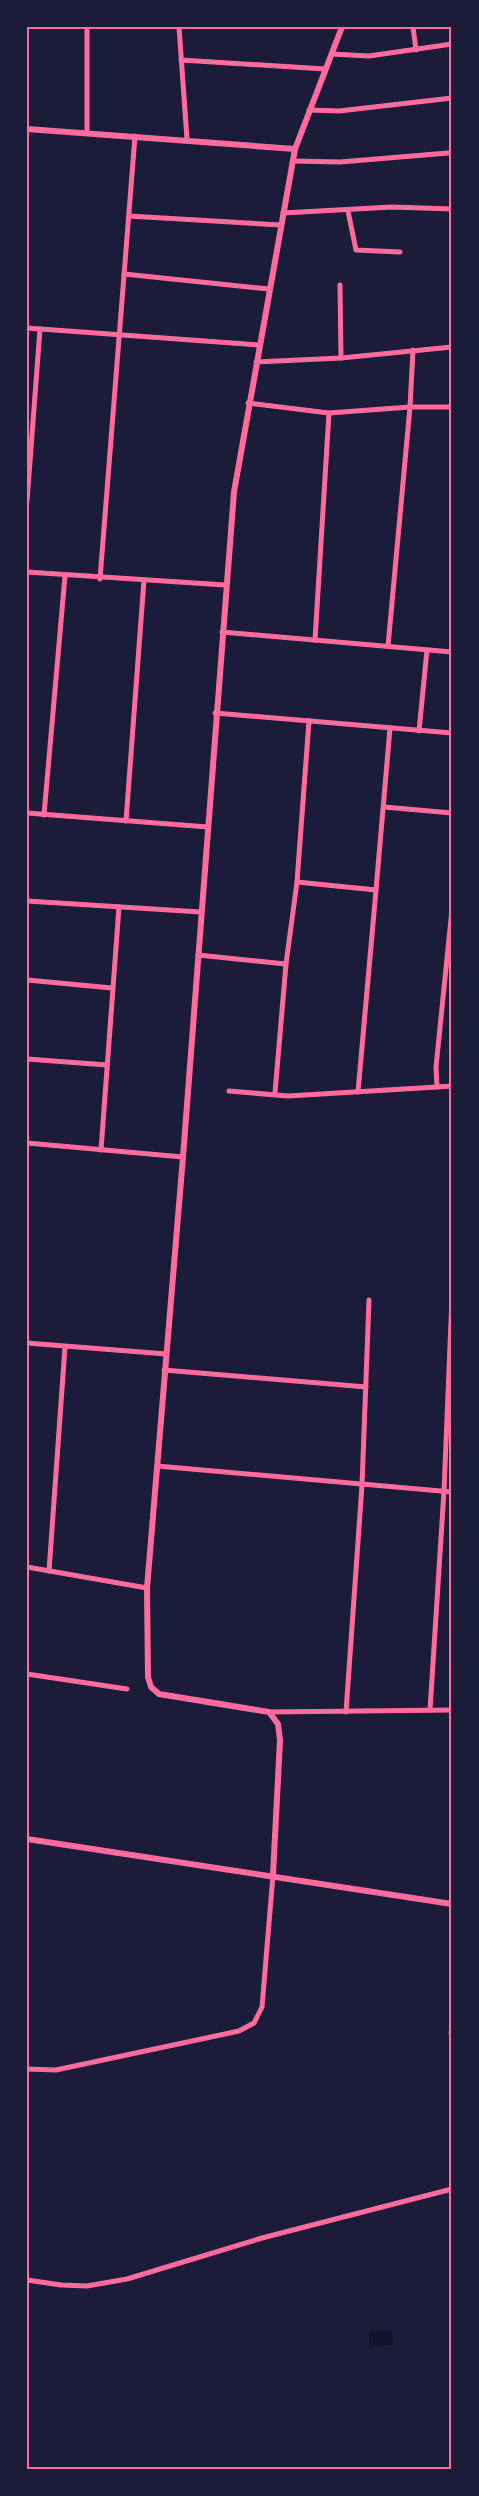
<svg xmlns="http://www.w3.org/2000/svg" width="479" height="2496" font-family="Figtree,sans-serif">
  <rect width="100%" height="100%" fill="#1b1b3a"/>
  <!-- water -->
  <path fill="#12122b" d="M392,2330l1,15 -23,1 -1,-14z"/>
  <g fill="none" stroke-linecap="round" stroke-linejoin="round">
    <!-- minor -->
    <g stroke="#ff6b9d" stroke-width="5">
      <path d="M179,27l8,112"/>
      <path d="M413,27l3,23"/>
      <path d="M332,54l37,2 83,-12"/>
      <path d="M181,60l144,9"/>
      <path d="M309,110l30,1 113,-13"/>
      <path d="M87,132v-105"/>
      <path d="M293,161l47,1 108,-9"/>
      <path d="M348,211l8,39 44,2"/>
      <path d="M283,213l109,-6 60,2"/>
      <path d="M129,216l152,9"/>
      <path d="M124,274l145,15"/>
      <path d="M340,285l1,73"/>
      <path d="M27,328l232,17"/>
      <path d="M256,362l85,-4 111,-11"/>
      <path d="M248,403l81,10 81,-6 3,-57"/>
      <path d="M27,501l13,-172"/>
      <path d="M27,572l198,13"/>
      <path d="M100,579l35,-443"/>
      <path d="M222,632l230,20"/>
      <path d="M315,640l14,-227"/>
      <path d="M388,646l22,-239h42"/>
      <path d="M215,713l237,20"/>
      <path d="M419,731l8,-81"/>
      <path d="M384,807l68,6"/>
      <path d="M27,813l181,14"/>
      <path d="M44,815l21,-239"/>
      <path d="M126,821l18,-241"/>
      <path d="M297,882l79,8 14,-162"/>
      <path d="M27,901l174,11"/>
      <path d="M452,909l-16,158 1,20 15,-1"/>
      <path d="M198,955l88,9 11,-82 12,-161"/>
      <path d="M27,980l85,8"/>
      <path d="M27,1059l80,6"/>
      <path d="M229,1091l59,5 149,-9"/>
      <path d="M358,1092l18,-202"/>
      <path d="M275,1093l11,-129"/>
      <path d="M27,1143l156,14"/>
      <path d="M101,1150l18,-243"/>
      <path d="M27,1343l139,11"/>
      <path d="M164,1370l202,17"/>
      <path d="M157,1466l295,26"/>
      <path d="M27,1567l120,21"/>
      <path d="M49,1571l16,-224"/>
      <path d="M27,1674l100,15"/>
      <path d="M430,1710l14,-219 8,-194"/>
      <path d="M269,1712l183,-2"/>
      <path d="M346,1712l16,-227 7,-185"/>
      <path d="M451,2033l1,-6"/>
      <path d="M27,2069l29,1 183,-39 15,-8 8,-16 11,-132"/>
      <path d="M27,2280l34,5 26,1 40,-7 135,-41 190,-49"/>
    </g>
    <!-- tertiary -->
    <g stroke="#ff6b9d" stroke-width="6">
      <path d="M27,129l268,20"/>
      <path d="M27,1839l425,65"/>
      <path d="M273,1875l7,-135 -2,-16 -9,-12 -110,-18 -8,-7 -3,-10 -1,-89 36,-431 51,-665 61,-343 47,-122"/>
    </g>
  </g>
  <!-- border -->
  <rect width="479" height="2496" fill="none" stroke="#1b1b3a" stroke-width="57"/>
  <rect x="28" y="28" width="422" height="2440" fill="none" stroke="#ff6b9d" stroke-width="2"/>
</svg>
